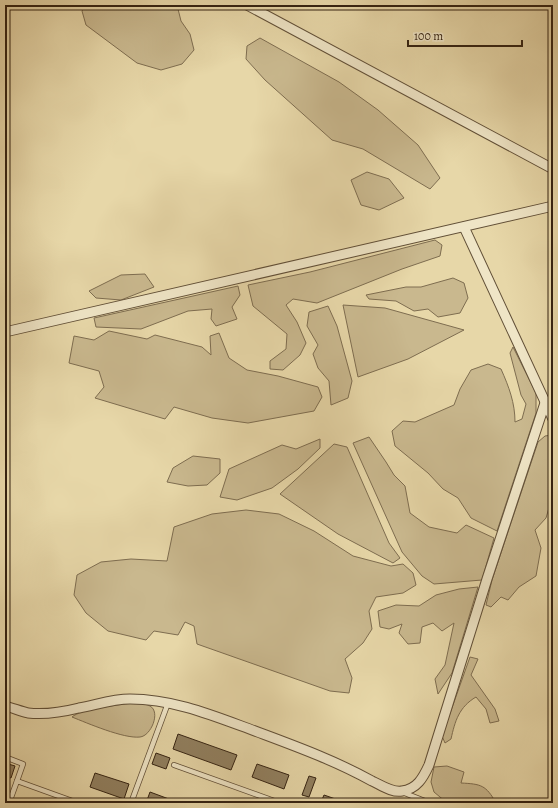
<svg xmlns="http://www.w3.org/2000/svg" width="558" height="808" font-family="Alegreya,serif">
  <rect width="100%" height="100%" fill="#e7d7a8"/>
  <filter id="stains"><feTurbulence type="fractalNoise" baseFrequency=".005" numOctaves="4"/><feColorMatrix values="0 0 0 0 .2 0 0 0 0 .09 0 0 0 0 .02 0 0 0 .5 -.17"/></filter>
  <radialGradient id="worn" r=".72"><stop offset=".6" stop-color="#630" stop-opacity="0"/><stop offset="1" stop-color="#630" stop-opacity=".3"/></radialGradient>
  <!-- green -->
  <g fill="#c9b88e" stroke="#7e6d50">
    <path d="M85,5h92l4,16 9,13 4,16 -12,14 -21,6 -24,-7 -51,-38 -4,-14z"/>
    <path d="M260,38l79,44 39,28 40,35 22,33 -10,11 -67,-40 -31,-9 -67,-60 -19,-21 1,-13z"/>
    <path d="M367,172l22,7 15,19 -25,12 -18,-5 -10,-25z"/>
    <path d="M435,240l7,5 -2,11 -38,13 -85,34 -24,-4 -7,6 11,17 9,21 -6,12 -17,15 -13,-1v-8l16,-12 1,-15 -34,-28 -5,-21 62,-13z"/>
    <path d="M145,274l9,13 -33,13 -25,-2 -7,-7 32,-16z"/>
    <path d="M453,278l11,5 4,15 -8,15 -22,4 -10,-8 -14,2 -18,-10 -27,-2 -3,-4 40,-8h15z"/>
    <path d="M238,286l2,9 -8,12 5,12 -21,7 -5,-7 1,-10 -24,2 -47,18 -45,-2 -2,-9z"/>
    <path d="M343,305l42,3 79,22 -56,29 -50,18z"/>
    <path d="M328,306l9,20 15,55 -4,17 -17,7 -2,-24 -11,-13 -5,-14 5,-9 -11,-19 2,-14z"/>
    <path d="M109,331l38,8 8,-4 47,12 9,8 -1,-19 9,-3 10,25 18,12 31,6 40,11 4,10 -8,14 -66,12 -36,-5 -38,-11 -9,12 -70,-21 9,-11 -5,-16 -30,-8 5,-27 20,4z"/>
    <path d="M513,347l23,46v20l-39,118 -26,-13 -13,-20 -15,-9 -15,-16 -33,-27 -3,-15 11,-10 12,1 39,-17 6,-16 11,-19 17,-6 13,5c8,18 14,34 14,53l7,-3 4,-15 -5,-9 -11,-42z"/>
    <path d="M552,435l1,59 -7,24 -11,12 6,18 -5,28 -17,11 -11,13 -7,-3 -10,10 -5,-2 6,-25 46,-138 7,-6z"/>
    <path d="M369,437l17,25 8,13 11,11 5,27 19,14 28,6 9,-8 28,13 -12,42 -48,4 -12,-8 -20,-24 -49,-109z"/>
    <path d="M320,439v9l-22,21 -26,19 -35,12 -17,-3 9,-28 53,-24 14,4z"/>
    <path d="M334,444l13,3 42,96 11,15 -7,5 -55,-29 -58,-40z"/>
    <path d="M193,456l27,3v14l-13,12 -19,1 -21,-4 6,-14z"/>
    <path d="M246,510l33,4 35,17 39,25 38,10 12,-2 10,9 3,12 -13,8 -27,4 -7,14 3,18 -9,14 -18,16 7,19 -3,15 -19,-2 -133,-47 -3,-18 -9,-4 -7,13 -24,-4 -8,9 -38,-9 -22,-18 -12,-18 3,-20 24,-13 30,-3 36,2 7,-34 38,-13z"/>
    <path d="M478,587l-26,86 -14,21 -3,-15 10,-14 9,-42 -12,8 -9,-8 -11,4 -2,16 -12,1 -9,-11 3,-9 -13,5 -9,-2 -2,-16 18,-6 23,1 17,-11 23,-6z"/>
    <path d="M470,657l8,2 -7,16 24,34 4,12 -9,2 -4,-14 -10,-12c-17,10 -21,24 -25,42l-6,4 -3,-7z"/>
    <path d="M132,703c6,0 12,0 18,3 11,6 1,30 -10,31 -16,2 -53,-14 -68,-20 9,-8 46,-12 60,-14z"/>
    <path d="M447,766l17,6 -3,11c20,1 25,2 35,20l-50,-1 -12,-10 -3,-10 3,-15z"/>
  </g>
  <!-- building -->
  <g fill="#918060" stroke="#342211">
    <path d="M178,734l59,21 -6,15 -58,-21z"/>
    <path d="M156,753l14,5 -4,11 -14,-5z"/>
    <path d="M5,763l10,3 -4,12 -6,-2z"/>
    <path d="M257,764l32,11 -5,14 -32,-12z"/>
    <path d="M95,773l34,11 -5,15 -34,-12z"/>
    <path d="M309,776l7,2 -7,19 -7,-2z"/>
    <path d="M150,792l27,10v1h-31z"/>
    <path d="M324,795l20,7v1h-19l-4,-1z"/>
  </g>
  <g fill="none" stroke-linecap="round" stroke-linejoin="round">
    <!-- service casing -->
    <g stroke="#614f37" stroke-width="6">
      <g id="service">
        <path d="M5,757l18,7 -6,17"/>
        <path d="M174,765l106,38"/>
        <path d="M402,792l28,11"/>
        <path d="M9,803l8,-22 61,22"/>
        <path d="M131,803l37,-100"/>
      </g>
    </g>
    <!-- minor casing -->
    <g stroke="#614f37" stroke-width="11">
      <g id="minor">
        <path d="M247,5l306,164"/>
        <path d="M464,227l89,192"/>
        <path d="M5,332l548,-126"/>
        <path d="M5,706c8,2 15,5 23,7 17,2 35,-1 51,-5 17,-3 33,-9 51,-9 44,0 84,17 125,32 40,15 79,29 117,50 9,4 20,12 30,10 15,-2 21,-13 27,-26l58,-186 58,-176"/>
      </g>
    </g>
    <!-- service -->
    <use href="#service" stroke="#efe5c6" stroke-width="4.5"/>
    <!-- minor -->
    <use href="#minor" stroke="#efe5c6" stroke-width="9"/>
  </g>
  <!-- margin -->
  <rect width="558" height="808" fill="none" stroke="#e7d7a8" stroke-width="20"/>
  <rect x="6" y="6" width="546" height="796" fill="none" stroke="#342211" stroke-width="2"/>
  <rect x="10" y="10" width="538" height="788" fill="none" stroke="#342211"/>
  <!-- scale -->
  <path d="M408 40v6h114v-6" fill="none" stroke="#342211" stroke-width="2"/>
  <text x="414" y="40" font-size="12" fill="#342211" stroke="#efe5c6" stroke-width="3" paint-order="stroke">100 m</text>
  <rect width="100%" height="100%" filter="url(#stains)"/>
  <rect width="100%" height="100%" fill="url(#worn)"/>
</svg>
